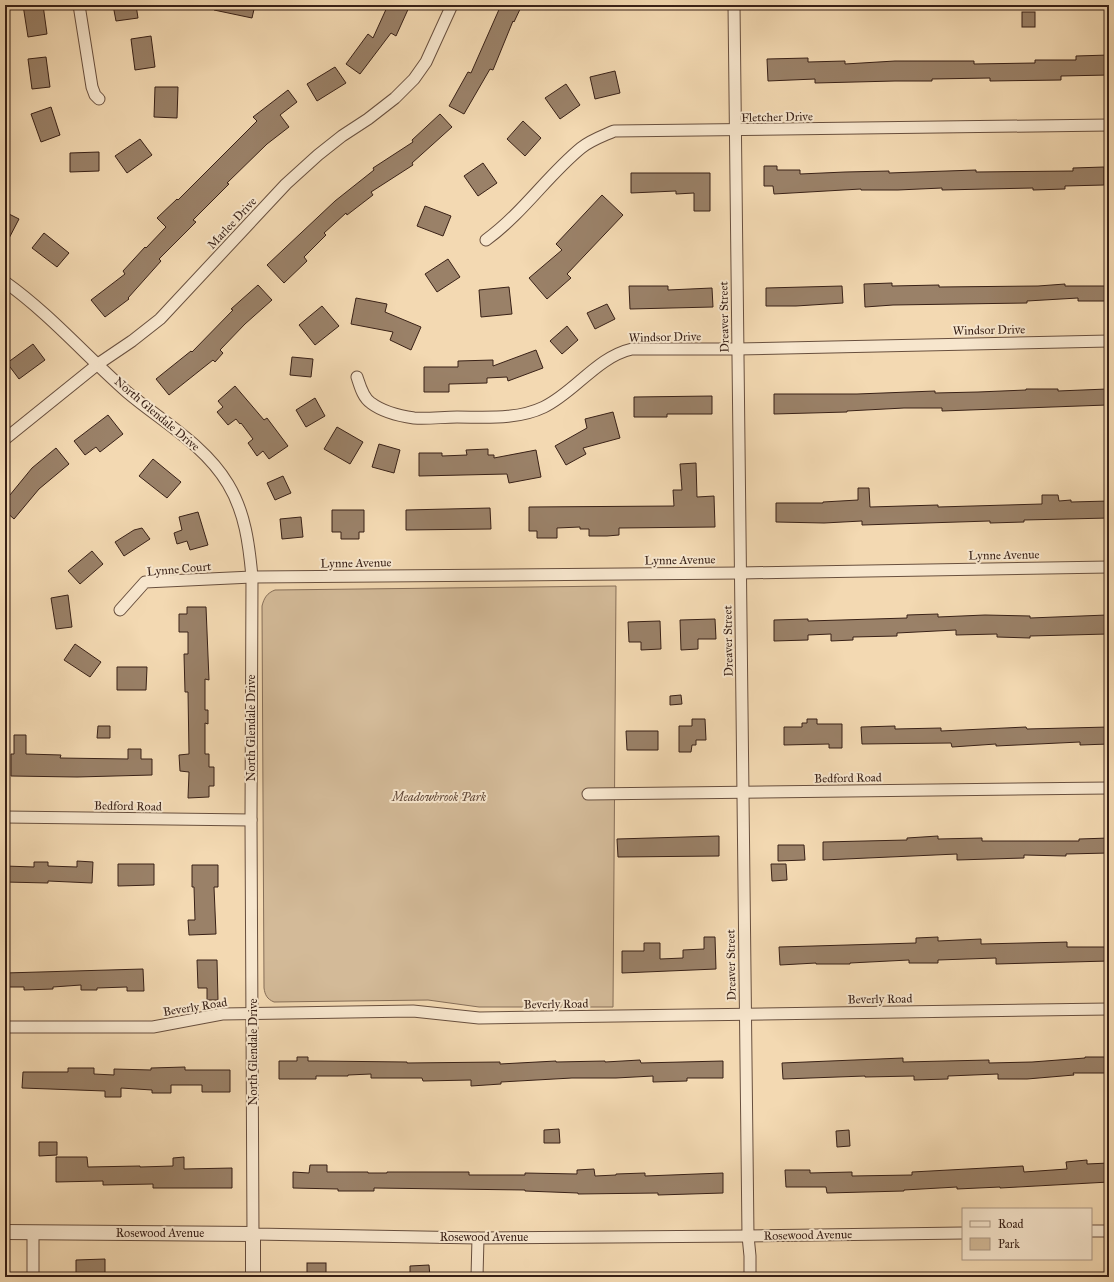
<svg xmlns="http://www.w3.org/2000/svg" width="1114" height="1282" font-family="'IM FELL Great Primer',serif">
  <rect width="100%" height="100%" fill="#f3d9b2"/>
  <filter id="stains"><feTurbulence type="fractalNoise" baseFrequency=".005" numOctaves="4"/><feColorMatrix values="0 0 0 0 .2 0 0 0 0 .09 0 0 0 0 .02 0 0 0 .5 -.17"/></filter>
  <radialGradient id="worn" r=".72"><stop offset=".6" stop-color="#630" stop-opacity="0"/><stop offset="1" stop-color="#630" stop-opacity=".3"/></radialGradient>
  <!-- green -->
  <path fill="#d3ba98" stroke="#866e58" d="M616,586l-3,421h-134l-51,-7 -154,2c-7,-3 -9,-7 -10,-14l-2,-382c2,-8 5,-13 13,-16z"/>
  <!-- building -->
  <g fill="#9a8168" stroke="#392117">
    <path d="M23,5h20l4,29 -19,3z"/>
    <path d="M113,5h23l2,13 -22,3z"/>
    <path d="M214,5h41l-3,13 -38,-8z"/>
    <path d="M388,5h22l-14,31 -5,-3 -31,41 -14,-10 22,-30 5,4z"/>
    <path d="M501,5h21l-8,17 -1,-1 -20,49 -3,-1 -26,45 -15,-8 19,-34 3,1z"/>
    <rect x="1022" y="12" width="13" height="15"/>
    <path d="M151,36l4,31 -20,3 -4,-31z"/>
    <path d="M1109,55v20l-48,1v4l-71,1v-3l-58,1v2h-37l-80,2v-4l-47,2 -1,-22 41,-1v4l37,-1v3l50,-3h79v3l61,-1v-3h41v-4z"/>
    <path d="M46,57l4,30 -18,2 -4,-30z"/>
    <path d="M335,67l11,16 -29,18 -10,-17z"/>
    <path d="M615,71l5,22 -25,6 -5,-22z"/>
    <path d="M566,84l14,21 -20,14 -15,-21z"/>
    <path d="M155,87h23l-1,31 -23,-1z"/>
    <path d="M288,90l9,12 -17,13 9,12 -22,17 -40,39 2,1 -36,36 3,2 -37,37 2,2 -33,37 1,1 -24,18 -14,-17 34,-26 -2,-3 22,-24 1,1 20,-21 -9,-9 20,-19 1,1 79,-79 -4,-4z"/>
    <path d="M51,107l9,28 -19,7 -10,-28z"/>
    <path d="M440,114l12,13 -40,36 1,2 -42,27 2,3 -26,20 -1,-2 -22,20 2,2 -22,22 3,4 -23,22 -17,-18 68,-64 39,-31 -1,-2 40,-26 -1,-2z"/>
    <path d="M523,121l18,17 -16,18 -18,-17z"/>
    <path d="M140,139l12,16 -25,18 -12,-17z"/>
    <path d="M99,152v19l-29,1v-19z"/>
    <path d="M483,163l14,20 -19,13 -14,-20z"/>
    <path d="M764,166h13v4h23v4l45,-2 44,-1v2l87,-3v2l97,-1v-3l31,-1v18l-39,1v3l-32,1v-2l-91,2v-2l-44,2h-37v-1l-87,5 -1,-8h-9z"/>
    <path d="M631,173h79v38h-16v-18l-18,1v-3l-45,2z"/>
    <path d="M602,195l21,20 -56,59 4,4 -24,21 -18,-21 33,-28 -6,-6z"/>
    <path d="M425,206l26,10 -8,20 -26,-10z"/>
    <path d="M5,212l14,7 -14,27z"/>
    <path d="M44,233l25,20 -12,14 -25,-19z"/>
    <path d="M448,259l12,18 -23,15 -12,-18z"/>
    <path d="M892,283v3l47,-1v2l99,-1 27,-2v2h44v15h-31v-3l-51,3v2l-134,2 -28,2 -1,-23z"/>
    <path d="M258,285l14,15 -27,24 -25,26 3,3 -8,9 -2,-2 -44,35 -13,-16 35,-28 1,1 41,-42 -2,-1z"/>
    <path d="M629,286h39v4l44,-2 1,19 -83,2z"/>
    <path d="M842,286l1,17 -47,3h-30v-18z"/>
    <path d="M509,287l3,27 -31,3 -2,-27z"/>
    <path d="M356,298l31,6 -2,8 36,15 -10,23 -21,-10 3,-8 -42,-8z"/>
    <path d="M607,304l8,15 -20,10 -8,-16z"/>
    <path d="M322,306l17,20 -24,19 -16,-20z"/>
    <path d="M567,326l11,14 -16,14 -12,-13z"/>
    <path d="M33,344l12,16 -26,19 -12,-16z"/>
    <path d="M536,350l7,18 -35,13 -1,-4 -20,1v5l-38,1v8h-25v-25h34v-6l35,-1v6z"/>
    <path d="M292,357l21,2 -2,18 -21,-2z"/>
    <path d="M235,386l29,34 3,-2 21,28 -19,13 -6,-8 -6,5 -9,-13 5,-4 -12,-16 -1,1 -4,-5 -8,6 -11,-13 6,-5 -5,-6z"/>
    <path d="M1026,389h32v2l49,-2v16l-165,6v-3h-38l-57,3v1l-73,2v-20h83l78,-3v2l43,-1 48,-2z"/>
    <path d="M712,396v18h-45v3h-33v-20z"/>
    <path d="M315,398l10,18 -19,11 -10,-17z"/>
    <path d="M613,412l7,26 -37,10 3,6 -20,11 -11,-19 32,-18 -2,-9z"/>
    <path d="M108,415l15,19 -23,18 -4,-5 -11,8 -11,-14z"/>
    <path d="M337,427l26,15 -13,22 -26,-15z"/>
    <path d="M379,444l21,6 -6,23 -22,-6z"/>
    <path d="M56,448l13,16 -30,25 -25,30 -9,-8v-10l27,-33z"/>
    <path d="M488,449v6h6v3l42,-8 5,27 -32,6 -2,-9 -88,2v-23h23v3l25,-1 -1,-5z"/>
    <path d="M153,459l28,23 -14,16 -28,-22z"/>
    <path d="M696,463l1,34 17,-1 1,31 -96,1v7l-12,1h-18v-7h-9v-2l-23,1v10h-20v-7h-8v-24l145,-1 -1,-16h9l-2,-26z"/>
    <path d="M283,476l8,17 -16,7 -8,-17z"/>
    <path d="M858,488h11l1,19 68,-2v2l104,-3v-9h16l1,6 12,-1v2l38,-1v17l-85,2v2l-34,1v-2l-128,4v-4l-38,2 -48,-1v-19h47v-1l35,-2z"/>
    <path d="M490,508l1,21 -85,1v-20z"/>
    <path d="M332,510h32v22h-5v7h-18v-7h-9z"/>
    <path d="M198,512l10,33 -18,5 -3,-9 -10,3 -3,-11 8,-3 -3,-13z"/>
    <path d="M301,517l2,20 -21,2 -2,-20z"/>
    <path d="M142,528l8,11 -26,17 -9,-14 19,-12z"/>
    <path d="M92,551l11,13 -23,20 -12,-13z"/>
    <path d="M68,595l4,32 -16,2 -5,-31z"/>
    <path d="M187,607h19l3,73 -4,-1v31h3v14l-3,-1v31h4v13h5v19h-5v11l-21,1 1,-26 -9,-1 -1,-16 10,-1 -1,-62h-3l-1,-38h4v-22h-9v-18h8z"/>
    <path d="M938,614v3l47,-2 45,1v2l77,-3 1,19 -78,2v2l-33,-1v-3l-41,1v-5l-59,3v3l-44,1v3l-22,1v-7l-23,1v5l-34,1v-21l34,-1v2l99,-3v-3z"/>
    <path d="M715,619l1,20h-18v10l-17,1 -1,-30z"/>
    <path d="M660,621l1,28 -20,1v-8h-12l-1,-20z"/>
    <path d="M75,644l26,18 -11,15 -26,-17z"/>
    <path d="M117,667h30l-1,23h-29z"/>
    <path d="M681,695l1,9 -12,1v-9z"/>
    <path d="M692,719h13l1,21h-10v5h-4l-1,7h-12v-26h13z"/>
    <path d="M807,719h10v5h25v24h-13v-4l-45,1v-18h18v-4h5z"/>
    <path d="M98,726h12v12h-13z"/>
    <path d="M895,726v3l46,-1v3l85,-4 1,2 82,-2v17l-29,1v-3l-84,4v-2l-44,3 -1,-4 -89,1 -1,-17z"/>
    <path d="M626,731h32v19h-31z"/>
    <path d="M14,735h12v19l35,1 -1,3 68,1v-10h13v10h11v16l-75,2 -66,-1v-22h3z"/>
    <path d="M719,836v20l-101,1 -1,-18z"/>
    <path d="M938,836v3l44,-1v3h97v-2l30,-1v15l-43,1v2l-42,-1v3l-67,2v-6l-134,6v-18l84,-2v-2z"/>
    <path d="M778,845h26l1,15 -27,1z"/>
    <path d="M77,861l16,1 -1,21 -44,-2v2l-43,-1v-16l29,1v-5h14v4l29,1z"/>
    <path d="M118,864h36v21l-36,1z"/>
    <path d="M771,864h15l1,16 -15,1z"/>
    <path d="M192,865h26v22h-4l2,47 -27,1 -1,-15h7l-1,-33h-2z"/>
    <path d="M704,937h11l1,32 -94,4v-22h22v-8h16v16l23,-1v-8l21,-1z"/>
    <path d="M938,937v4l43,-2v5l86,-2v5h42v14l-113,3v-6l-58,2v3h-29v-3l-59,3v1h-34v-1l-36,2 -1,-18 137,-4v-5z"/>
    <path d="M197,960h20l1,40h-11v-12h-9z"/>
    <path d="M143,969l1,22h-17v-4l-30,1v2h-16v-5l-28,2v2l-29,1v-3h-19v-14z"/>
    <path d="M297,1057h11v4h8l91,1v1l93,-1v2l56,-3v1l49,-1v1l35,-2 1,3 82,-2v17h-36v3l-34,1v-6l-37,2h-44l-71,4v2l-30,2v-6l-48,1 -1,-3h-51v-4l-23,1v1h-32v3h-37v-18h18z"/>
    <path d="M1085,1057h24v16h-36l1,2 -47,4h-29v-5l-50,2v3l-34,1v-4l-49,1v-1l-82,3 -1,-16 121,-5v4l86,-2v3l43,-1 53,-4z"/>
    <path d="M185,1067v3h45v22h-28v-7h-31v8h-19v-3l-31,-2v9h-16v-6l-83,-3 1,-16h45v-4h26v6l20,1v-6l37,1v-2z"/>
    <path d="M559,1129l1,14h-16v-13z"/>
    <path d="M849,1130l1,16 -13,1 -1,-16z"/>
    <path d="M39,1142h18v13l-18,1z"/>
    <path d="M56,1157h31l1,10 52,-1v1l33,-1v-8l11,-1v12l48,-1v20h-79v-4l-50,1v-4l-47,1z"/>
    <path d="M1087,1160v4l22,-1v19l-109,6v-1l-43,2v-2l-53,3v1l-77,2 -1,-6h-40l-1,-17h25v3l42,-1v4l60,-1v-3l111,-6 1,6 43,-3 -1,-7z"/>
    <path d="M310,1165h17v7h41v1h19v-1h82v3h56v-2l52,1v-4l17,-1 1,7 21,-1v-1l29,-1v3l78,-3v20l-65,2v-2l-80,1v-1l-53,-2v-1l-151,-2v3h-36v-2l-45,-1v-16l16,1z"/>
    <path d="M105,1259v18h-29v-17z"/>
    <rect x="307" y="1263" width="19" height="14"/>
    <path d="M429,1265l1,12h-20v-11z"/>
  </g>
  <g fill="none" stroke-linecap="round" stroke-linejoin="round">
    <!-- minor casing -->
    <g stroke="#684f3e" stroke-width="13">
      <g id="minor">
        <path d="M79,5l13,82 3,8 4,4"/>
        <path d="M734,5l14,1231 2,20v21"/>
        <path d="M486,240c37,-27 61,-64 95,-92 10,-8 22,-12 33,-17l495,-6"/>
        <path d="M5,282c45,32 81,74 122,110 34,29 77,52 101,92 17,28 21,60 24,93l-1,243 2,414 225,4 270,-2 215,-3"/>
        <path d="M357,377c3,9 6,21 14,26 12,9 29,13 43,15 14,1 29,-1 43,-1 29,0 60,3 87,-10 31,-15 53,-50 88,-58h105l372,-8"/>
        <path d="M5,439l93,-75 34,-23 28,-22 126,-135 32,-29 24,-19 26,-17 27,-21 19,-19 12,-17 26,-57"/>
        <path d="M120,610l25,-28 107,-5 488,-4 369,-6"/>
        <path d="M588,794l521,-6"/>
        <path d="M5,817l246,3"/>
        <path d="M5,1027h148l69,-13 191,-3 66,7 630,-9"/>
        <path d="M1091,1231h18"/>
        <path d="M33,1232v45"/>
        <path d="M477,1277l1,-39"/>
      </g>
    </g>
    <!-- tertiary casing -->
    <g stroke="#684f3e" stroke-width="16">
      <path id="tertiary" d="M5,1232l248,2v43"/>
    </g>
    <!-- minor -->
    <use href="#minor" stroke="#f7e6cd" stroke-width="11"/>
    <!-- tertiary -->
    <use href="#tertiary" stroke="#f7e6cd" stroke-width="14"/>
  </g>
  <g text-anchor="middle" stroke-width="4" stroke-linejoin="round" paint-order="stroke">
    <!-- street labels -->
    <g font-size="12" fill="#392117" stroke="#f7e6cd">
      <text transform="translate(777 117) rotate(-1)" y="4">Fletcher Drive</text>
      <text transform="translate(232 223) rotate(-47)" y="4">Marlee Drive</text>
      <text transform="translate(724 317) rotate(-91)" y="4">Dreaver Street</text>
      <text transform="translate(989 330) rotate(-1)" y="4">Windsor Drive</text>
      <text transform="translate(665 337) rotate(-1)" y="4">Windsor Drive</text>
      <text transform="translate(157 414) rotate(40)" y="4">North Glendale Drive</text>
      <text transform="translate(1004 555) rotate(-1)" y="4">Lynne Avenue</text>
      <text transform="translate(680 560) rotate(-1)" y="4">Lynne Avenue</text>
      <text transform="translate(356 563) rotate(-1)" y="4">Lynne Avenue</text>
      <text transform="translate(179 569) rotate(-5)" y="4">Lynne Court</text>
      <text transform="translate(728 641) rotate(-91)" y="4">Dreaver Street</text>
      <text transform="translate(251 728) rotate(-90)" y="4">North Glendale Drive</text>
      <text transform="translate(848 778) rotate(-1)" y="4">Bedford Road</text>
      <text transform="translate(128 806) rotate(1)" y="4">Bedford Road</text>
      <text transform="translate(731 965) rotate(-91)" y="4">Dreaver Street</text>
      <text transform="translate(880 999) rotate(-1)" y="4">Beverly Road</text>
      <text transform="translate(556 1004) rotate(-1)" y="4">Beverly Road</text>
      <text transform="translate(195 1007) rotate(-9)" y="4">Beverly Road</text>
      <text transform="translate(253 1052) rotate(-90)" y="4">North Glendale Drive</text>
      <text x="160" y="1237">Rosewood Avenue</text>
      <text transform="translate(808 1235) rotate(-1)" y="4">Rosewood Avenue</text>
      <text x="484" y="1241">Rosewood Avenue</text>
    </g>
    <!-- park labels -->
    <g font-size="12" font-style="italic" fill="#604737" stroke="#f7e6cd">
      <text x="439" y="801">Meadowbrook Park</text>
    </g>
  </g>
  <!-- margin -->
  <rect width="1114" height="1282" fill="none" stroke="#f3d9b2" stroke-width="20"/>
  <rect x="6" y="6" width="1102" height="1270" fill="none" stroke="#392117" stroke-width="2"/>
  <rect x="10" y="10" width="1094" height="1262" fill="none" stroke="#392117"/>
  <!-- legend -->
  <rect x="962" y="1208" width="130" height="52" fill="#f7e6cd" stroke="#ab9784"/>
  <rect x="970" y="1221" width="20" height="6" fill="#f7e6cd" stroke="#ab9784"/>
  <text x="998" y="1228" font-size="12" fill="#392117">Road</text>
  <rect x="970" y="1238" width="20" height="12" fill="#d3ba98" stroke="#ab9784"/>
  <text x="998" y="1248" font-size="12" fill="#392117">Park</text>
  <rect width="100%" height="100%" filter="url(#stains)"/>
  <rect width="100%" height="100%" fill="url(#worn)"/>
</svg>
